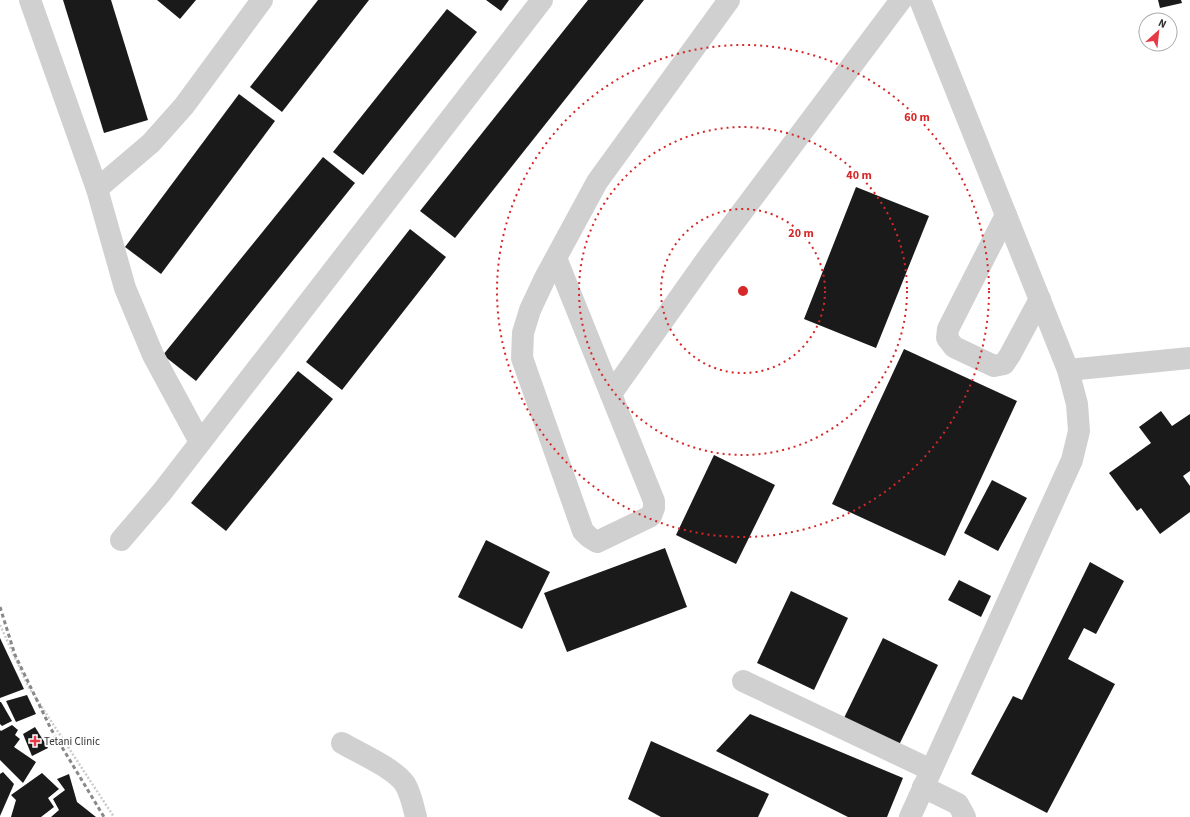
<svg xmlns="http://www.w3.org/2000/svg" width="1190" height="817" font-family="'Source Sans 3',sans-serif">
  <rect width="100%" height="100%" fill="#fff"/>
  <!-- building -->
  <g fill="#1a1a1a">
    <path d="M63,0h48l37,120 -44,13z"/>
    <path d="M157,0h39l-16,19z"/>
    <path d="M318,0h51l-87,112 -32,-25z"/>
    <path d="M486,0h23l-8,11z"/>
    <path d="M588,0h56l-189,238 -35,-27z"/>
    <path d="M1158,0h23l1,3 -22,5z"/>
    <path d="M447,9l30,23 -114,143 -30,-23z"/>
    <path d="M239,94l36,27 -114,153 -36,-27z"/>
    <path d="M323,157l32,26 -159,198 -33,-26z"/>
    <path d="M856,187l73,29 -53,132 -72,-29z"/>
    <path d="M410,229l36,28 -104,133 -36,-28z"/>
    <path d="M904,349l113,52 -72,155 -113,-52z"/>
    <path d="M298,371l35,28 -107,132 -35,-28z"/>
    <path d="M1161,411l11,15 18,-12v57l-7,5 7,10v26l-30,22 -19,-26 -4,3 -28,-38 42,-30 -12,-16z"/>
    <path d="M714,455l61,30 -39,79 -60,-29z"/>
    <path d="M992,480l35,18 -29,53 -34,-18z"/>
    <path d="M486,540l64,32 -28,57 -64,-32z"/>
    <path d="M665,548l22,59 -120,45 -23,-59z"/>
    <path d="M1090,562l34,19 -28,53 -12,-6 -16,31 47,25 -68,129 -76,-39 42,-78 9,4z"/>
    <path d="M959,580l32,16 -10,21 -33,-17z"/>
    <path d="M791,591l57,27 -34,72 -57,-27z"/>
    <path d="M0,638l24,51 -24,9z"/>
    <path d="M883,638l55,27 -39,80 -55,-27z"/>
    <path d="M27,695l9,19 -20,8 -10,-21z"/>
    <path d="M0,702h1l11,19 -10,5 -2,-2z"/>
    <path d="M750,714l153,64 -16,39h-39l-132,-66z"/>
    <path d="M12,725l6,5 -3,5 5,4 -6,8 22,15 -13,21 -23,-23v-30l1,1z"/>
    <path d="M35,727l13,21 -16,8 -9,-22z"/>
    <path d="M651,741l118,53 -11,23h-97l-33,-18z"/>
    <path d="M3,772l11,12 -14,32v-42z"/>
    <path d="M42,773l17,16 -11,9 6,9 -13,10h-30l5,-17 -5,-5z"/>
    <path d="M69,774l8,28 19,15h-45l8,-7 -6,-11 12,-9 -8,-11z"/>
  </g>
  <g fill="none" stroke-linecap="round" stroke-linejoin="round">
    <!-- path -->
    <path stroke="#cdcdcd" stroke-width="2.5" stroke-dasharray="2 2" stroke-linecap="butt" d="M0,625l28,61 86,131"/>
    <!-- minor -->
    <g stroke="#d0d0d0" stroke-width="22">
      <path d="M30,0l67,189 28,99 28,67 47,87"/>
      <path d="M97,189l54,-46 33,-37 78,-106"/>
      <path d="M1006,215l-58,114 -1,9 7,9 40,19 10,-2 6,-9 30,-56"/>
      <path d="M556,258l98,243v7l-3,8 -54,26 -8,-5 -6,-6 -61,-173 1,-25 7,-23 15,-32 52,-96 132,-182"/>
      <path d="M1068,370l122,-12"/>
      <path d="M611,394l98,-138 192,-256"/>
      <path d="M121,540l41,-48 380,-492"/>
      <path d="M743,681l188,89"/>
      <path d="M342,743c17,10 52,25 63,41 6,10 8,22 11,33"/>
      <path d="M923,787l35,17 7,13"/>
      <path d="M910,817l162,-357 7,-29 -2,-27 -9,-34 -148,-370"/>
    </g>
    <!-- rail -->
    <path stroke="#888" stroke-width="3" stroke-dasharray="4 3" stroke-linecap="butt" d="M0,607l15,48 36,74 53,88"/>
  </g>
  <!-- distance rings -->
  <g fill="none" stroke="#d62828" stroke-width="2" stroke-dasharray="2 4">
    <circle cx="743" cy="291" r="82"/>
    <circle cx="743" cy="291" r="164"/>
    <circle cx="743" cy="291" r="246"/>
  </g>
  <!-- markers -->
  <path fill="#e63946" stroke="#fff" stroke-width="1.5" d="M33 735h4v4h4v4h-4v4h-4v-4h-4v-4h4z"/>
  <g text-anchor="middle" stroke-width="4" stroke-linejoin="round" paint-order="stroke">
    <!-- poi labels -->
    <g font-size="11" fill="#333" stroke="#fff" text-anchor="start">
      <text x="44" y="745">Tetani Clinic</text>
    </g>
  </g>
  <circle cx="743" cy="291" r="6" fill="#d62828" stroke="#fff" stroke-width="2"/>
  <g font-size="12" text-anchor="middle" font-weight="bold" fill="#d62828" stroke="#fff" stroke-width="4" stroke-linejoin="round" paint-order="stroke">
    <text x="917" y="121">60 m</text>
    <text x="859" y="179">40 m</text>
    <text x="801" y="237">20 m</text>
  </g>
  <!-- north arrow -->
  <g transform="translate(1158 32) rotate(27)"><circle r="19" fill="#ffffff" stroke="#adadad"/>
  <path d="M0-3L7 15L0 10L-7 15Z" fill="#e63946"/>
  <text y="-6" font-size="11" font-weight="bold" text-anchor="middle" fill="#333333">N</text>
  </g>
</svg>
